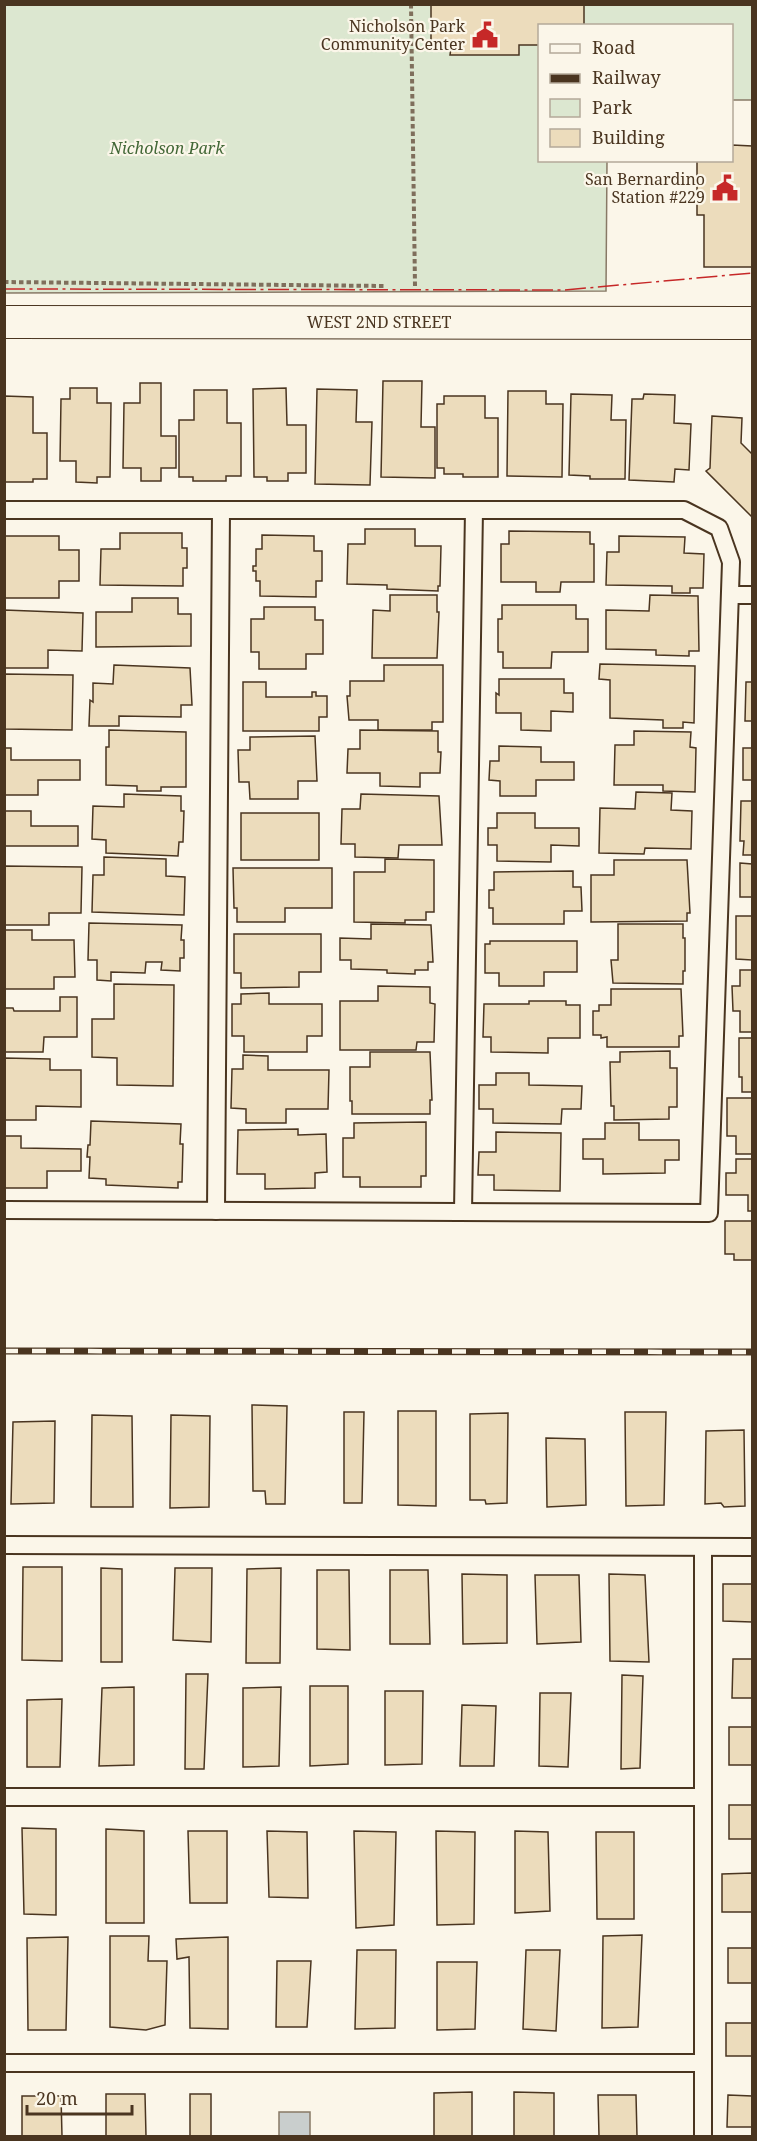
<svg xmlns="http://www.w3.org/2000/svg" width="757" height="2141" font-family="'Noto Serif',serif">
  <rect width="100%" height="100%" fill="#fbf6e9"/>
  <!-- green -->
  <path fill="#dce7d0" stroke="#887966" stroke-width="1.5" d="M4,5h748v95h-20v-74h-192v134l67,1 -1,130 -601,2z"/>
  <!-- water -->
  <rect fill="#c9cecd" stroke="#887966" stroke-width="1.5" x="279" y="2112" width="31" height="24"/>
  <!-- building -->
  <g fill="#ecdcbc" stroke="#4a3520" stroke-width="1.5">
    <path d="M431,4h153v22h-44v19h-21v10h-69l1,-7h-20z"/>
    <path d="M732,145l20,1v121h-48v-52h-7v-55h35z"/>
    <path d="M383,381h39l-1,46h14v51l-54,-1z"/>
    <path d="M140,383h21v53h15v32h-15v13h-20v-13h-18l1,-65h16z"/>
    <path d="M70,388h27v15h14l-1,74h-13v6l-21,-1v-21h-16l1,-62h9z"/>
    <path d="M286,388l1,37h19v48h-18v8h-21v-4h-13l-1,-88z"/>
    <path d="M317,389l40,1 -1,32h16l-2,63 -55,-1z"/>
    <path d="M194,390h33v33h14v53h-15v5h-33v-4h-14v-57h15z"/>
    <path d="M508,391h38v13h17l-1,73 -55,-1z"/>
    <path d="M571,394l41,1 -1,25h15l-1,59h-35v-3l-21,-1z"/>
    <path d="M644,394l31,1 -1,28 17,1 -2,46 -14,-1 -1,13 -45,-2 3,-81h11z"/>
    <path d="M4,396l29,1v36h14v46h-14v3h-29z"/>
    <path d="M444,396h41v22h13v59h-35v-3h-19v-6h-7v-64h7z"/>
    <path d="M712,416l30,2 -1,25 11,11v63l-46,-46 4,-3z"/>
    <path d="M365,529h50v17h26l-1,40h-2v5l-51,-2v-4l-40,-1 1,-40h17z"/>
    <path d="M509,531l81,1v12h4v38h-33l-1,10h-24v-10h-35v-38h8z"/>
    <path d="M120,533h62v15h5v20h-4v18l-83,-1 1,-36h19z"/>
    <path d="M262,535l52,1v15h8v30h-6v16l-56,-1v-15h-4v-10h-3v-5h3v-17h6z"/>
    <path d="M4,536h55v14h20v31h-20v17h-55z"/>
    <path d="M619,536l66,1 -1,16 20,1 -1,34h-13v5h-18v-7l-66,-1 1,-33h12z"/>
    <path d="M390,595h47v17h2l-2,46h-65l1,-48 17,1z"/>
    <path d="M650,595l48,1 1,55h-10v5l-33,-1v-5l-50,-1v-39l43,1z"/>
    <path d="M132,598h46v16h13v32l-95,1v-35h36z"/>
    <path d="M502,605h74v14h12v33h-36l-1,16h-48v-16h-5v-33h4z"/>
    <path d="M264,607h51v13h8v34h-17v15h-47v-17h-8v-33h13z"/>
    <path d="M4,610l79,3 -1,38 -34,-1v18h-44z"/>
    <path d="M600,664l95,2 -1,57 -11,-1v6h-20v-8l-53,-2v-38l-11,-1z"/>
    <path d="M114,665l76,3 2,37h-11v12l-62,-1v10h-30l1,-26 3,2v-19l20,1z"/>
    <path d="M384,665h59v57h-11v8h-54v-10h-29l-2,-24h3v-15h34z"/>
    <path d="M4,674l69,1 -1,55 -68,-1z"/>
    <path d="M499,679h65v14h9v19l-22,-1v20l-30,-1v-17h-25v-20l3,2z"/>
    <path d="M243,682h23v15h46v-5h4v4h11v21h-8v14h-76z"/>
    <path d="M746,682h6v39h-7z"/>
    <path d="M109,730l77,2v55h-25v4h-24v-5l-31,-1v-38h3z"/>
    <path d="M360,730l78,1v21h3l-1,21h-20v14l-40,-1v-13h-33l1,-24h12z"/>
    <path d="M634,731l57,1 -1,15 6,1 -1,44 -32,-1v-6h-49l1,-40h19z"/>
    <path d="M315,736l2,45h-19v18h-48l-1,-17h-10l-1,-32h12v-13z"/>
    <path d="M499,746l42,1v15h33v18h-38v16h-36v-15l-11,-1 1,-19h9z"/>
    <path d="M4,748h7v12h69v20h-42v15h-34z"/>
    <rect x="743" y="748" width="9" height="32"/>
    <path d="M636,792l36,1 -1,17 21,1 -1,38 -46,-1 -1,6 -45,-1 1,-45 35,1z"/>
    <path d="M124,794l57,2v15h3l-1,31h-4l-1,14 -72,-3v-13l-14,-1 1,-33 31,1z"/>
    <path d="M361,794l78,2 3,49h-43l-1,13 -43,-1v-13h-14l1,-35h18z"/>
    <path d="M741,801h11v54h-9l1,-14h-4z"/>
    <path d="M4,811h27v15h47v20h-74z"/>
    <rect x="241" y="813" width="78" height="47"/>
    <path d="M497,813h38v15h44v18l-28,-1v17l-54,-1v-16h-9v-17h9z"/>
    <path d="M104,857l62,2v17l19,1 -1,38 -92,-3 1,-37h11z"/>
    <path d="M385,859l49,1v52h-8v8h-21v3l-51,-1v-50h31z"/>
    <path d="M614,860h73l3,53h-3v8l-96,1v-47h23z"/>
    <path d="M740,863l12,1v33h-12z"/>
    <path d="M4,866l78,1 -1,46h-32v12h-45z"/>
    <path d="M233,868h99v40h-47v14h-48v-14h-3z"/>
    <path d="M573,871v16h8l1,24h-18v13h-71v-16h-4v-18h5v-18z"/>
    <path d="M736,916h16v44l-16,-1z"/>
    <path d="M89,923l93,2 -1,15h3v18h-4v13l-19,-1 1,-8h-16l-1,11 -34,-1v9l-14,-1v-20h-9z"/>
    <path d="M371,924l60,1 2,37h-5v8h-13v4l-28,-1v-3l-36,-1v-9h-11v-22l31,1z"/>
    <path d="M618,924h65v14h2v33h-2v13l-70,-1 -2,-23h7z"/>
    <path d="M4,930h28v10h42l1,37h-21v12h-50z"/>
    <path d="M234,934h87v38h-22v15l-58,1v-15h-7z"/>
    <path d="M490,941h87v31h-33v14h-45v-13h-14v-29h5z"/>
    <path d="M740,970h12v62h-12v-21h-7l-1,-25h8z"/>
    <path d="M114,984l60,1 -1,101 -56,-1v-27l-25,-1v-38h22z"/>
    <path d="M378,986l52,1v16l5,1 -1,38h-17l-1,8h-76v-49h38z"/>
    <path d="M611,989h70l2,47h-4v11h-72v-10l-6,1v-3h-8v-24h6v-6h12z"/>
    <path d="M269,993v11h53v32h-15v16h-63v-16h-12v-32h9v-10z"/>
    <path d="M60,997h17v40h-33l-1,15h-39v-44h9l1,3h46z"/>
    <path d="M529,1001h37v4h14v33h-32v15l-57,-1v-15h-8l1,-33h45z"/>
    <path d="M739,1038h13v54h-10v-15h-3z"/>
    <path d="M670,1051v17h7v39h-8v12l-55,1v-14h-3l-1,-44h10v-10z"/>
    <path d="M370,1052h60l2,48h-2v14h-78v-13h-2v-34h20z"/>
    <path d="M243,1055l25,1v14h61l-1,39h-42v14h-40v-14l-15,-1 1,-39h11z"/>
    <path d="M4,1058l46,1v11h31v37l-45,-1v14h-32z"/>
    <path d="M496,1073h33v12l53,1 -1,23h-19l-1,15 -68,-1v-14h-14v-24h17z"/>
    <path d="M727,1098h25v56h-16v-18h-9z"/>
    <path d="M91,1121l90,3 -1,20h3l-1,38h-4v6l-72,-3v-6l-17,-1 1,-21h-3l1,-12h2z"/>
    <path d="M426,1122v54h-5v11h-61v-10h-17v-39h11v-15z"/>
    <path d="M605,1123h34v17h40v20h-14v13l-62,1v-15h-20v-20h22z"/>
    <path d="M298,1129v6l28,-1 1,38 -12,1v15l-50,1v-15h-28l1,-44z"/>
    <path d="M496,1132l65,1 -1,58 -66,-1v-15h-16l1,-23h17z"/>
    <path d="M4,1136h17v12l60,1v22h-34v17h-43z"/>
    <path d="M736,1159h16v52h-4v-16h-22v-22h10z"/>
    <path d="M725,1221h27v39h-18v-6h-9z"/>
    <path d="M252,1405l35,1 -2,98h-19l-1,-13h-12z"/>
    <path d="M398,1411h38v95l-38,-1z"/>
    <path d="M344,1412h20l-2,91h-18z"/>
    <path d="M625,1412h41l-2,93 -38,1z"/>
    <path d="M508,1413l-1,90 -21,1 -1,-4h-15v-86z"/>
    <path d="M92,1415l40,1 1,91h-42z"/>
    <path d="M171,1415l39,1 -1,91 -39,1z"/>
    <path d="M55,1421l-1,82 -43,1 2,-82z"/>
    <path d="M744,1430l1,76 -21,1 -3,-4 -16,1 1,-73z"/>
    <path d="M546,1438l39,1 1,66 -39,2z"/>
    <path d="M23,1567h39v94l-40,-1z"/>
    <path d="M101,1568l21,1v93h-21z"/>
    <path d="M175,1568h37l-1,74 -38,-2z"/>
    <path d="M281,1568l-1,95h-34l1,-94z"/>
    <path d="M317,1570h32l1,80 -33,-1z"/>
    <path d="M390,1570h38l2,74h-40z"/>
    <path d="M462,1574l45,1v68l-44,1z"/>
    <path d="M609,1574l36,1 4,87 -39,-1z"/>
    <path d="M535,1575h44l2,67 -44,2z"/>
    <path d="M723,1584h29v38l-29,-1z"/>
    <path d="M733,1659h19v39h-20z"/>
    <path d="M186,1674h22l-4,95h-19z"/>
    <path d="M622,1675l21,1 -3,92 -19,1z"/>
    <path d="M310,1686h38v78l-38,2z"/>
    <path d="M134,1687v78l-35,1 3,-78z"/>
    <path d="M281,1687l-2,79 -36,1v-79z"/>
    <path d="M385,1691h38l-1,73 -37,1z"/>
    <path d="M540,1693h31l-3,74 -29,-1z"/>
    <path d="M62,1699l-2,68h-33v-67z"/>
    <path d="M462,1705l34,1 -2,60h-34z"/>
    <rect x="729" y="1727" width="23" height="38"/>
    <rect x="729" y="1805" width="23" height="34"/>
    <path d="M22,1828l34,1v86l-32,-1z"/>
    <path d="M106,1829l38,2v92h-38z"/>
    <path d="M188,1831h39v72h-37z"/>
    <path d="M267,1831l40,1 1,66 -39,-1z"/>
    <path d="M354,1831l42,1 -2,93 -38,3z"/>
    <path d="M436,1831l39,1 -1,92 -37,1z"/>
    <path d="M515,1831l33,1 2,79 -35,2z"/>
    <path d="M596,1832h38v87h-37z"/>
    <path d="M752,1873v39h-30v-38z"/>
    <path d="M642,1935l-4,92 -36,1 1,-92z"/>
    <path d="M110,1936h39l-1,25h19l-2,64 -19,5 -36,-3z"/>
    <path d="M68,1937l-2,93h-38l-1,-92z"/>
    <path d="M228,1937v92l-38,-1 -1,-71 -12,2 -1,-20z"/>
    <rect x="728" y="1948" width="24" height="35"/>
    <path d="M357,1950h39l-1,78 -40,1z"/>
    <path d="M526,1950h34l-4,81 -33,-2z"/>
    <path d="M277,1961h34l-4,66h-31z"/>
    <path d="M437,1962h40l-2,67 -38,1z"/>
    <rect x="726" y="2023" width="26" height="33"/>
    <path d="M472,2092v44h-38v-43z"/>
    <path d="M514,2092l40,1v43h-40z"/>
    <path d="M106,2094h39l1,42h-40z"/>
    <rect x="190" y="2094" width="21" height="42"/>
    <path d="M598,2095h38l1,41h-38z"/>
    <path d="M728,2095l24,1v31h-25z"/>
    <path d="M22,2096h39l1,40h-40z"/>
  </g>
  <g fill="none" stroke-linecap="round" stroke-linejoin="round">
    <!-- lane casing -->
    <g stroke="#4a3520" stroke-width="20">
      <g id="lane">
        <path d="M4,510h680l35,18 12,34 -22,651 -705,-3"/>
        <path d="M731,595h21"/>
        <path d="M216,1211l5,-701"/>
        <path d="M463,1212l11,-702"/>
        <path d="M4,1545l748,2"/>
        <path d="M4,1797h699"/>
        <path d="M4,2063h699"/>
        <path d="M703,2136v-588"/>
      </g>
    </g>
    <!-- street casing -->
    <g stroke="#4a3520" stroke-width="34">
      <path id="street" d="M4,322l748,1"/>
    </g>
    <!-- path -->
    <g stroke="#7f6f5c" stroke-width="4" stroke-dasharray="4.5 3" stroke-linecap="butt">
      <path d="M411,4l4,282h-3"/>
      <path d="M4,282l380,4"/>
    </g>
    <!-- lane -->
    <use href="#lane" stroke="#fbf6e9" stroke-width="16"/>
    <!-- street -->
    <use href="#street" stroke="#fbf6e9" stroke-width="32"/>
    <!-- rail casing -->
    <g stroke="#4a3520" stroke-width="7">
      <path id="rail" d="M4,1351l748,1"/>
    </g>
    <!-- rail -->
    <use href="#rail" stroke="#fbf6e9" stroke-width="4.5" stroke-dasharray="14" stroke-linecap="butt"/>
    <!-- power -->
    <path stroke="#c62828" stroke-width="1.5" stroke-dasharray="21 4.5 3 4.5" stroke-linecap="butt" d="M4,289l561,1 187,-17"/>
  </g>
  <!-- icons -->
  <defs>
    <g id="civic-bare" transform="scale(2.07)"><path d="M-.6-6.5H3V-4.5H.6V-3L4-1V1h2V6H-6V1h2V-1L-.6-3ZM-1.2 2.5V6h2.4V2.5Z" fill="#c62828" stroke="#fbf6e9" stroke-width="2.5" paint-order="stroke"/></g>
  </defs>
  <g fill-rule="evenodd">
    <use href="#civic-bare" x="485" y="35"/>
    <use href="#civic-bare" x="725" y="188"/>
  </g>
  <g text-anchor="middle" stroke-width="4.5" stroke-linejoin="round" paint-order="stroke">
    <!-- poi labels -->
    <g font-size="16" fill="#4a3520" stroke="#fbf6e9" text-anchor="end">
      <text x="465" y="32">Nicholson Park<tspan x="465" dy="18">Community Center</tspan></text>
      <text x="705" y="185">San Bernardino<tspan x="705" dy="18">Station #229</tspan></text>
    </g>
    <!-- park labels -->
    <g font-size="16" font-style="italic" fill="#436837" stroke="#fbf6e9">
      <text x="167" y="154">Nicholson Park</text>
    </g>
    <!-- street labels -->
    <g font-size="16" fill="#4a3520" stroke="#fbf6e9">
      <text x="379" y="328">WEST 2ND STREET</text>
    </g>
  </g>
  <!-- border -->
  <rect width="757" height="2141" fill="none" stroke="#4a3520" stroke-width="12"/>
  <!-- legend -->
  <rect x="538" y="24" width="195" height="138" fill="#fbf6e9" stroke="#b4a999" stroke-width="1.5"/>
  <rect x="550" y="44" width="30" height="9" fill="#fbf6e9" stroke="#b4a999" stroke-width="1.5"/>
  <text x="592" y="54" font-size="18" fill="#4a3520">Road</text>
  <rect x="550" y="74" width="30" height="9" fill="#4a3520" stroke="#b4a999" stroke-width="1.5"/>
  <text x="592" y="84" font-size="18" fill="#4a3520">Railway</text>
  <rect x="550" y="99" width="30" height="18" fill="#dce7d0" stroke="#b4a999" stroke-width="1.5"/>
  <text x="592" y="114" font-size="18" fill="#4a3520">Park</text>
  <rect x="550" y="129" width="30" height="18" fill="#ecdcbc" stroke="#b4a999" stroke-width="1.5"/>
  <text x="592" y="144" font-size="18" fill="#4a3520">Building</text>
  <!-- scale -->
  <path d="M27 2105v9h105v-9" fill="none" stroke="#4a3520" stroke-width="3"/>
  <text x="36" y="2105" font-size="18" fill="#4a3520" stroke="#fbf6e9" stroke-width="4.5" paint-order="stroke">20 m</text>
</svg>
